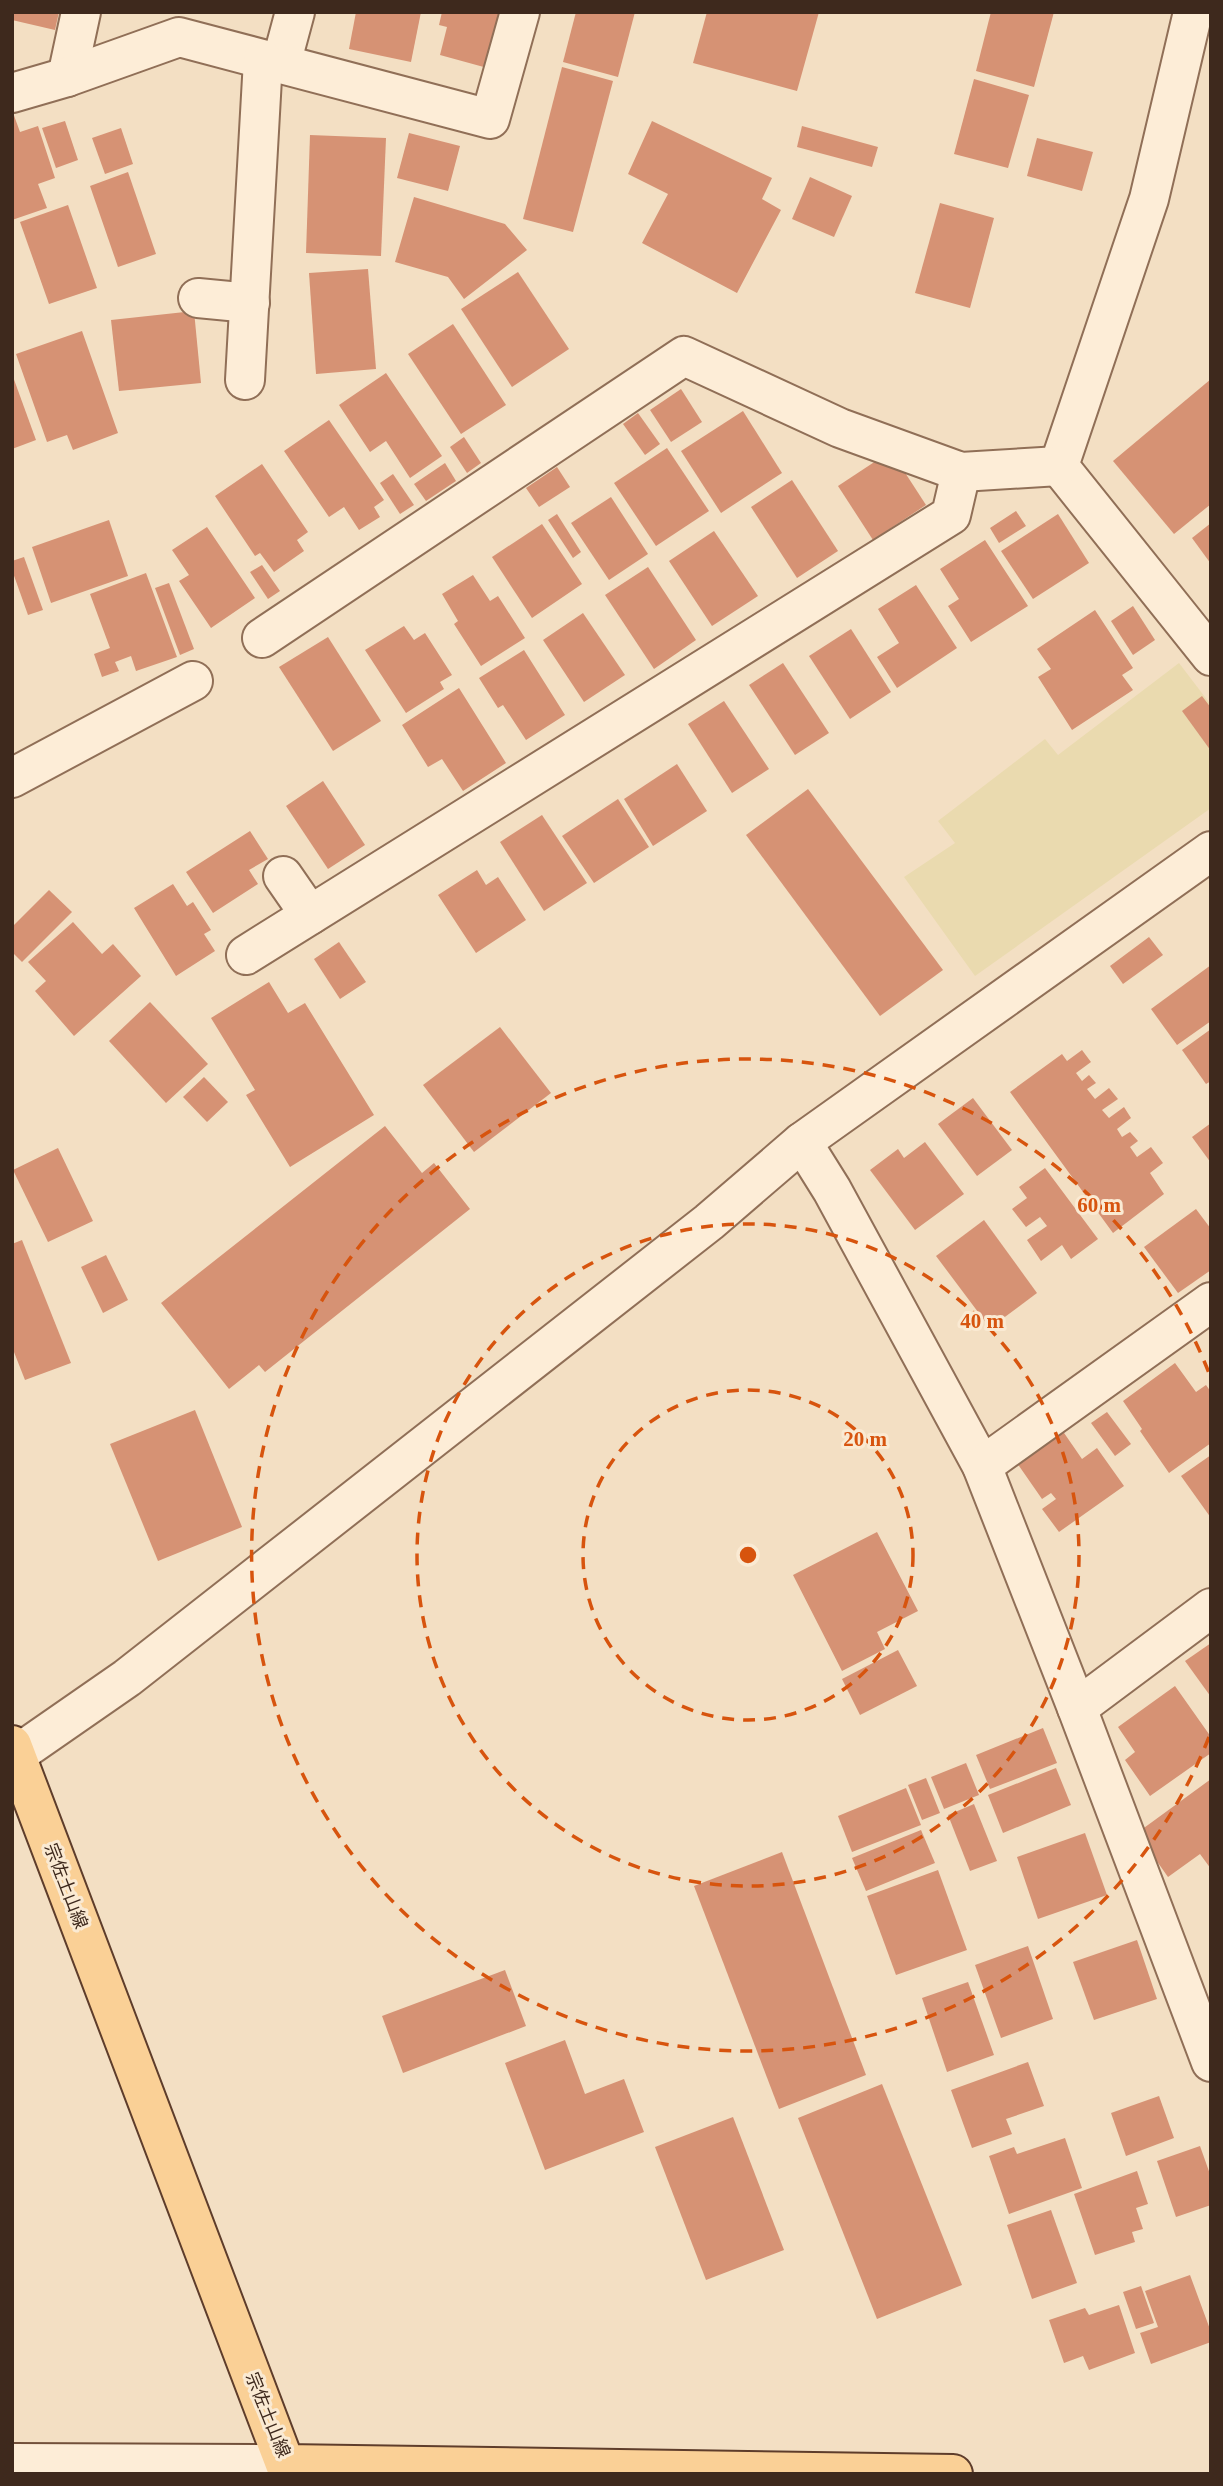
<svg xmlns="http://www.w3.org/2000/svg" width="1223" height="2486" font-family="'Times New Roman','Noto Sans JP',serif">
  <rect width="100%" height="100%" fill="#f3dfc3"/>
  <!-- farmland -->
  <path fill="#eadaaf" d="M1179,663l32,42v103l-236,168 -71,-99 51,-34 -17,-22 107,-82 13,16z"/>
  <!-- building -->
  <g fill="#d69274">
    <path d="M12,12h47l-4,18 -43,-10z"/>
    <path d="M356,12h65l-10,50 -62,-13z"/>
    <path d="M442,12h63l-14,57 -51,-14 7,-28 -8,-2z"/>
    <path d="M576,12h59l-17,65 -55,-15z"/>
    <path d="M707,12h112l-22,79 -104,-28z"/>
    <path d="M991,12h63l-20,75 -58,-16z"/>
    <path d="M562,67l51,14 -40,151 -50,-13z"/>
    <path d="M974,79l55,16 -21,73 -54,-14z"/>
    <path d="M12,110l8,22 18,-6 17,52 -17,6 9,24 -35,12z"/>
    <path d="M65,121l13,39 -22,8 -14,-40z"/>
    <path d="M652,121l120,57 -10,21 19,11 -44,83 -95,-50 26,-49 -40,-20z"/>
    <path d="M802,126l76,21 -6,20 -75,-20z"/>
    <path d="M121,128l12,36 -28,10 -13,-36z"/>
    <path d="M409,133l51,13 -12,45 -51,-13z"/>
    <path d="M310,135l76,3 -5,118 -75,-3z"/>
    <path d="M1037,138l56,14 -11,39 -55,-15z"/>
    <path d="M128,172l28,82 -38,13 -28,-81z"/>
    <path d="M810,177l42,19 -18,41 -42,-18z"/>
    <path d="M414,197l91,27 22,26 -63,49 -16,-22 -53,-15z"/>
    <path d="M940,203l54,15 -24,90 -55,-15z"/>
    <path d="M68,205l29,83 -48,16 -29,-82z"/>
    <path d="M368,269l8,100 -60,5 -7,-101z"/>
    <path d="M518,272l51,77 -57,38 -51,-78z"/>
    <path d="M194,311l7,72 -82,8 -8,-71z"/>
    <path d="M453,324l53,81 -45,29 -53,-80z"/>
    <path d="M82,331l36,102 -45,17 -6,-15 -20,7 -31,-88z"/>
    <path d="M386,373l56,83 -32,22 -24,-37 -16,11 -31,-47z"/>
    <path d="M12,374l24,66 -24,9z"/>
    <path d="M1211,379v125l-37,30 -61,-73z"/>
    <path d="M681,389l21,33 -31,20 -21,-32z"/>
    <path d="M743,411l39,62 -61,40 -40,-62z"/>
    <path d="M638,413l22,31 -15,11 -22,-31z"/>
    <path d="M329,420l55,80 -10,7 6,10 -21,13 -15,-23 -15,10 -45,-66z"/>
    <path d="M464,437l17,26 -14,10 -17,-26z"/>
    <path d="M667,448l42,63 -53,35 -42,-63z"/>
    <path d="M891,451l35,54 -53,35 -35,-54z"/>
    <path d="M445,463l11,18 -30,20 -12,-17z"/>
    <path d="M262,464l46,68 -11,8 7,11 -30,21 -14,-19 -5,3 -40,-60z"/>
    <path d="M557,467l13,20 -31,20 -13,-19z"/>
    <path d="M393,474l21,31 -14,9 -20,-31z"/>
    <path d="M792,480l46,71 -41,27 -46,-71z"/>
    <path d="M611,497l37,57 -39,26 -38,-57z"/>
    <path d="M1016,511l10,15 -27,17 -9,-15z"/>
    <path d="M557,514l24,38 -8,6 -25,-38z"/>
    <path d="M1058,514l31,49 -56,36 -32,-48z"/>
    <path d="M109,520l19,56 -77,27 -19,-56z"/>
    <path d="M1211,523v41l-19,-26z"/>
    <path d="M542,524l40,60 -50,34 -40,-61z"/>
    <path d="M207,527l48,71 -44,30 -32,-47 10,-6 -17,-25z"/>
    <path d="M714,531l44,65 -46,30 -43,-65z"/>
    <path d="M985,540l43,66 -57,36 -23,-36 11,-7 -19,-30z"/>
    <path d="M24,557l19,53 -15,5 -16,-45v-9z"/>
    <path d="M262,565l18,26 -12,8 -18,-27z"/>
    <path d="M648,567l48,73 -42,29 -49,-74z"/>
    <path d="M146,573l31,84 -41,14 -5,-15 -16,6 4,9 -17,6 -8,-23 16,-6 -20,-54z"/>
    <path d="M473,575l17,26 8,-5 27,42 -44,28 -27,-42 4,-3 -16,-27z"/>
    <path d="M169,583l25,66 -14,6 -25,-67z"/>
    <path d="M916,585l41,63 -60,40 -20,-31 22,-14 -21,-34z"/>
    <path d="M1133,606l22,34 -22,15 -22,-34z"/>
    <path d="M1095,610l38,58 -11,7 11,15 -61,40 -34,-53 13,-8 -14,-20z"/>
    <path d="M583,613l42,62 -41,27 -41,-62z"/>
    <path d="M404,626l10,14 11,-7 27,42 -12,7 4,7 -38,24 -41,-63z"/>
    <path d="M851,629l40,63 -41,27 -41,-63z"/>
    <path d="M328,637l53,84 -48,30 -54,-84z"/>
    <path d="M524,650l41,65 -39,25 -23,-35 -5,3 -19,-30z"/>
    <path d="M783,663l46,70 -34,22 -46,-70z"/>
    <path d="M459,688l47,75 -43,28 -21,-32 -14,8 -26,-42z"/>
    <path d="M1202,696l9,12v43l-29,-40z"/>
    <path d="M724,701l45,68 -37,24 -44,-69z"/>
    <path d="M677,764l30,47 -54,35 -29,-47z"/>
    <path d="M323,781l42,64 -37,24 -42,-63z"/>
    <path d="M808,789l135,181 -63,46 -134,-181z"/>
    <path d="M618,799l31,48 -55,36 -32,-47z"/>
    <path d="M542,815l45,68 -43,28 -44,-69z"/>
    <path d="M250,831l18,28 -19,11 9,14 -45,29 -27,-41z"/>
    <path d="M477,870l9,15 12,-8 28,43 -50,33 -38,-58z"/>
    <path d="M173,884l14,22 6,-4 18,28 -7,4 11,17 -39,25 -42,-68z"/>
    <path d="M49,890l23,22 -50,50 -10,-10v-25z"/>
    <path d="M73,922l29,32 11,-10 28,32 -67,60 -39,-45 11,-10 -18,-19z"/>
    <path d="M1149,937l14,18 -40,29 -13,-18z"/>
    <path d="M339,942l27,40 -26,17 -26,-40z"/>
    <path d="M1211,965v56l-34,24 -26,-36z"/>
    <path d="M269,982l19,31 17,-10 69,112 -84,52 -44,-72 9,-5 -44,-72z"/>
    <path d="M150,1002l58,62 -42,39 -57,-62z"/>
    <path d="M500,1027l51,66 -77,59 -51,-67z"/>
    <path d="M1211,1029v52l-5,3 -24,-34z"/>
    <path d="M1082,1050l9,12 -15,11 6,8 7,-6 7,8 -9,6 8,10 14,-11 9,11 -16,11 7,8 15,-11 7,11 -14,11 5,8 8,-5 8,9 -8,6 7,10 14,-10 12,16 -13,10 14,21 -51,39 -103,-141 52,-38 5,7z"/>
    <path d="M204,1077l24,25 -21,20 -24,-25z"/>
    <path d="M973,1098l39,52 -35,26 -39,-52z"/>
    <path d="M1211,1123v40l-19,-26z"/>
    <path d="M385,1126l37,47 12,-10 36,46 -205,163 -6,-7 -30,24 -68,-86z"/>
    <path d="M925,1142l39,52 -49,36 -45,-60 28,-21 6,9z"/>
    <path d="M58,1148l35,73 -45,21 -35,-72z"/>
    <path d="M1045,1168l53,71 -27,20 -9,-14 -21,16 -14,-21 20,-14 -7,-9 -14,10 -14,-18 15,-11 -8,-11z"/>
    <path d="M1196,1209l15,20v41l-33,23 -34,-46z"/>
    <path d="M984,1220l53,73 -47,35 -54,-72z"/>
    <path d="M22,1240l49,123 -46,17 -13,-33v-103z"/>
    <path d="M106,1255l22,45 -25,13 -22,-46z"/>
    <path d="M1175,1363l21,29 10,-7 5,7v51l-42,30 -29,-42 2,-2 -19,-28z"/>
    <path d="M195,1410l47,117 -84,34 -48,-117z"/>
    <path d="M1107,1412l24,32 -16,12 -24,-33z"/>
    <path d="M1062,1430l20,29 15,-11 27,38 -65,46 -17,-23 14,-10 -5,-6 -9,6 -25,-36z"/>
    <path d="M1211,1455v63l-30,-42z"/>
    <path d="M877,1532l41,79 -41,21 8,17 -43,22 -49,-96z"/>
    <path d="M1211,1643v54l-26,-36z"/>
    <path d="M898,1650l19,36 -57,29 -18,-36z"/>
    <path d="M1175,1686l36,51v16l-61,43 -25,-36 10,-8 -17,-25z"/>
    <path d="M1043,1728l14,35 -67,26 -14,-34z"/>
    <path d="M966,1763l13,32 -35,14 -13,-32z"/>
    <path d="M1056,1768l15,37 -68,28 -15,-38z"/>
    <path d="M926,1778l14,35 -18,7 -14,-35z"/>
    <path d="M1211,1779v90l-11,-15 -32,23 -31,-44z"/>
    <path d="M906,1788l15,37 -69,27 -14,-36z"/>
    <path d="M974,1804l23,57 -27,10 -22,-56z"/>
    <path d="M921,1830l14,33 -69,28 -14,-33z"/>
    <path d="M1085,1833l22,62 -69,24 -21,-62z"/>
    <path d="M782,1852l84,223 -87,34 -85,-223z"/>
    <path d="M938,1870l29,80 -71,25 -29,-79z"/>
    <path d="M1137,1940l20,59 -63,21 -21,-58z"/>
    <path d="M1028,1946l25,73 -52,19 -26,-73z"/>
    <path d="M505,1970l21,56 -123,47 -21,-57z"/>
    <path d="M968,1982l26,73 -47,17 -25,-74z"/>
    <path d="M565,2040l20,54 39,-15 20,53 -99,38 -40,-107z"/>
    <path d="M1028,2062l16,44 -38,13 6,15 -40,14 -21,-58z"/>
    <path d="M882,2084l80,201 -85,34 -79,-201z"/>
    <path d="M1159,2096l15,42 -48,18 -15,-43z"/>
    <path d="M733,2117l51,133 -78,30 -51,-133z"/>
    <path d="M1065,2138l17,50 -73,26 -20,-58 25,-9 3,7z"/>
    <path d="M1200,2146l11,31v28l-35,12 -19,-56z"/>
    <path d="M1137,2171l11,33 -12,4 7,21 -11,3 3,10 -40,13 -21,-61z"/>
    <path d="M1051,2210l26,73 -45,16 -25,-74z"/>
    <path d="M1190,2275l21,57v10l-60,22 -11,-31 18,-6 -13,-36z"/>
    <path d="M1141,2286l13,37 -18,6 -13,-37z"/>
    <path d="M1119,2305l16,48 -46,17 -6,-14 -19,7 -15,-43 36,-12 4,7z"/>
  </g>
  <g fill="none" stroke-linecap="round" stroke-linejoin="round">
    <!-- street casing -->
    <g stroke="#906f57" stroke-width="42">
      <g id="street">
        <path d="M1193,12l-44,187 -90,267 152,190"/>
        <path d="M281,64l14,-52"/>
        <path d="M67,77l14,-65"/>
        <path d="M12,93l55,-16 112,-40 311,82 30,-107"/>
        <path d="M198,298l52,5"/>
        <path d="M245,380l18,-320"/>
        <path d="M262,638l422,-282 156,72 121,44 98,-6"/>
        <path d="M12,778l181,-97"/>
        <path d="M283,876l27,39"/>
        <path d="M246,955l705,-440 10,-43"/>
        <path d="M802,1142l30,48 150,276 95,242 134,354"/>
        <path d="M982,1466l229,-164"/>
        <path d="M1077,1708l134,-100"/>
        <path d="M16,1755l111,-77 582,-456 93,-80 409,-291"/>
      </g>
    </g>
    <!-- secondary casing -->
    <g stroke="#72503a" stroke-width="42">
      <path id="secondary" d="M12,2463l273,1 3,10"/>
    </g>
    <!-- primary casing -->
    <g stroke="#5e3d2b" stroke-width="42">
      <path id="primary" d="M12,1745l273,719 668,10"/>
    </g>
    <!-- street -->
    <use href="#street" stroke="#fdedd7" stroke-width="38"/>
    <!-- secondary -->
    <use href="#secondary" stroke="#fdedd7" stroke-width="38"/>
    <!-- primary -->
    <use href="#primary" stroke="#fad096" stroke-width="38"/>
  </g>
  <!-- distance rings -->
  <g fill="none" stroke="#d7540e" stroke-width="3.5" stroke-dasharray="12 9">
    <circle cx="748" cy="1555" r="165"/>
    <circle cx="748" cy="1555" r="331"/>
    <path d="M1209 1737A496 496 0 1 1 1209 1373"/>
  </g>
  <g text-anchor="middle" stroke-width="6" stroke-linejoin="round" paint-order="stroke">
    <!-- street labels -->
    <g font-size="18" fill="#3e291d" stroke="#faead3">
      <text transform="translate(66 1886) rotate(69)" y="6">宗佐土山線</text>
      <text transform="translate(268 2415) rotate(68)" y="6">宗佐土山線</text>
    </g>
  </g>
  <circle cx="748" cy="1555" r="10" fill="#d7540e" stroke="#faead3" stroke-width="3.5"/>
  <g font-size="21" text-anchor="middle" font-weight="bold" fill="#d7540e" stroke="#faead3" stroke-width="6" stroke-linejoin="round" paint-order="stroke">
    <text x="1099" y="1212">60 m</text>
    <text x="982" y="1328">40 m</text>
    <text x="865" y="1446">20 m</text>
  </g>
  <!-- border -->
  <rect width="1223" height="2486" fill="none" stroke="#3e291d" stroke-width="28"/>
</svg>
